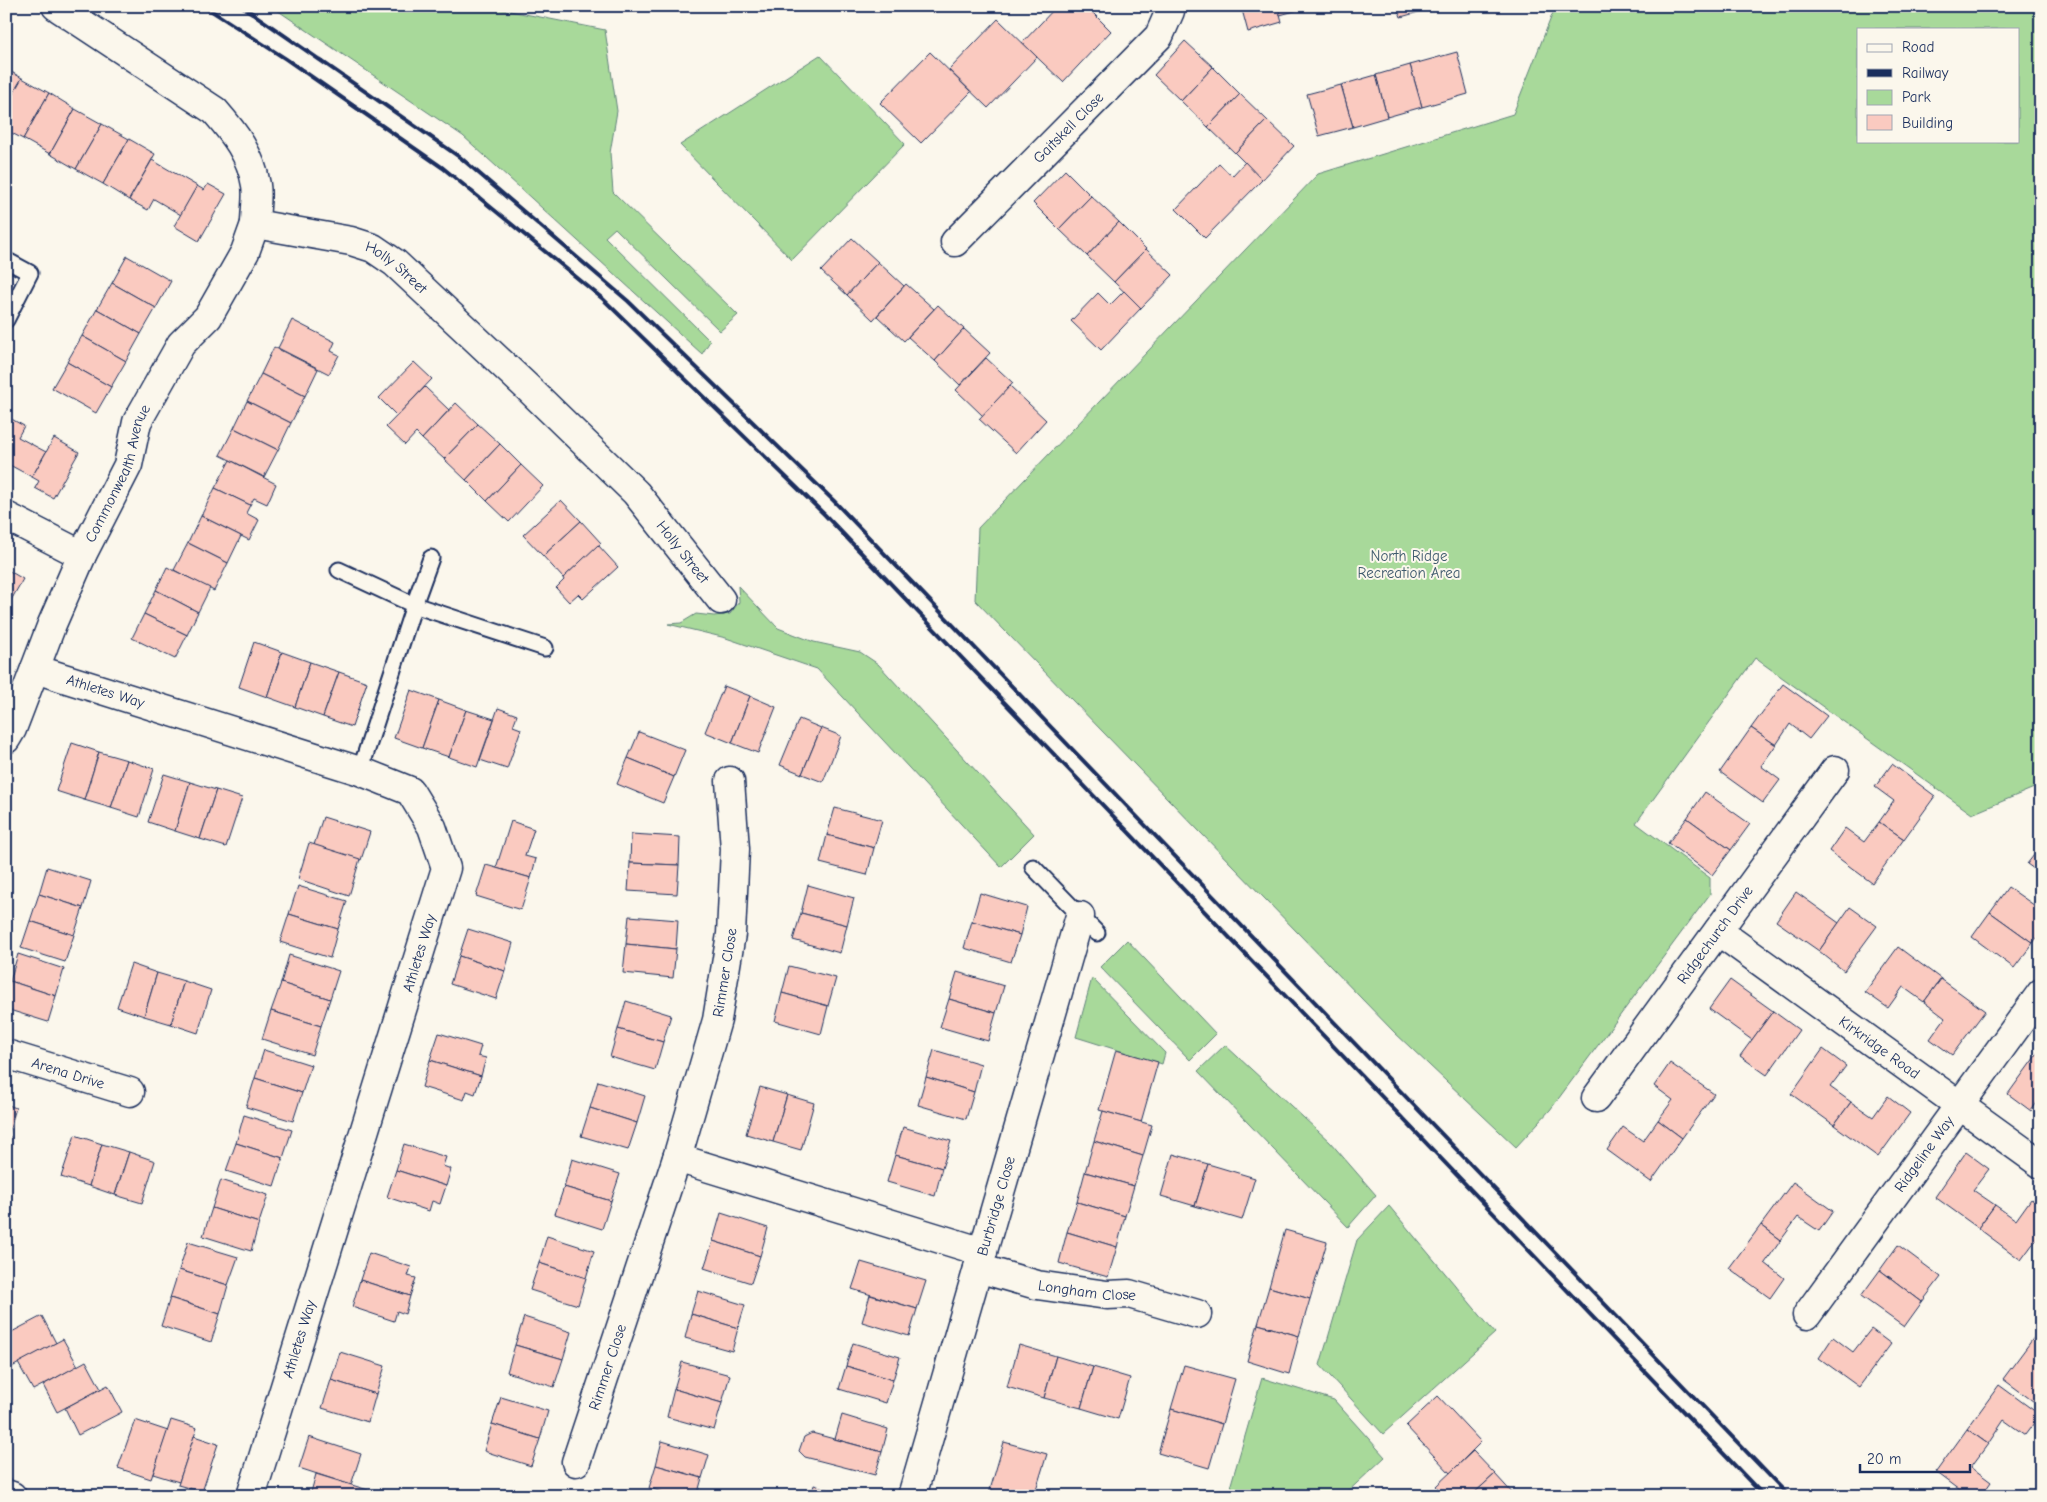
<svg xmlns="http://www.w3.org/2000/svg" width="2047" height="1502" font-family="'Comic Neue',sans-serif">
  <rect width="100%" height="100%" fill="#fbf7ec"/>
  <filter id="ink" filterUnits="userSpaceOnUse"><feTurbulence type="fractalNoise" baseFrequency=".02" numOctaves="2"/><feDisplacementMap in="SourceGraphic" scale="10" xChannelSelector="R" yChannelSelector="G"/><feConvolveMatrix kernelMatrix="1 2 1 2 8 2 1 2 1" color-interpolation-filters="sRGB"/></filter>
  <g filter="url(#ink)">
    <!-- green -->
    <g fill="#a8d99a" stroke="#62847c" fill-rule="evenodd">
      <path d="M271,6h214l120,24 12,81 -7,42 3,39 125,123 -18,16 -105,-103 -10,9 105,104 -8,13 -239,-218z"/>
      <path d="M1553,6h488v779l-69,29 -217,-156 -119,165 74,55v16l-160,216 -34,37 -122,-115 -419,-432 3,-72 340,-354 195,-60 41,-104zM1858,29h160v112h-160z"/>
      <path d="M820,55l85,89 -113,116 -112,-115z"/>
      <path d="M738,586l40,42 36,14 46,10 18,12 156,170 -33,33 -184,-198 -91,-31 -58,-14 13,-1 15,-9 18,2 16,-2 9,-12z"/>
      <path d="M1127,940l89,94 -26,26 -90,-93z"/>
      <path d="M1092,978l73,75 -3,11 -86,-27z"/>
      <path d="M1225,1045l105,97 46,53 -28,32 -150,-156z"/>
      <path d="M1389,1206l106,127 -112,101 -63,-69 37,-125z"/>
      <path d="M1262,1378l72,22 51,57 -42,39h-108l-4,-12z"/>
    </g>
    <!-- building -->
    <g fill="#facac0" stroke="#1b2f5e">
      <path d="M1057,6h29l25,25 -48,51 -41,-39z"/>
      <path d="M1241,6h37l4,16 -34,10z"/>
      <path d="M1278,6h35l-33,9z"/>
      <path d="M1397,6h43l-39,11z"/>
      <path d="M998,19l39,38 -49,51 -39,-38z"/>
      <path d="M1185,41l28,26 -32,34 -27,-26z"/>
      <path d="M930,52l41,40 -50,51 -41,-40z"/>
      <path d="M1457,52l11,42 -46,13 -12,-42z"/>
      <path d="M1410,65l12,42 -35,10 -11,-42z"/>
      <path d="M1213,67l27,27 -32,33 -27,-26z"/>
      <path d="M6,69l16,9 -16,28z"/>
      <path d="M1376,75l11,42 -34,10 -12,-42z"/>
      <path d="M22,78l27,15 -26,46 -17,-9v-24z"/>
      <path d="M1341,85l12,42 -34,9 -12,-42z"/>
      <path d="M49,93l26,16 -25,45 -27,-15z"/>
      <path d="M1240,94l27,26 -32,33 -27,-26z"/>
      <path d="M75,109l27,15 -26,45 -26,-15z"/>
      <path d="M1267,120l27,26 -32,34 -27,-27z"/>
      <path d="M102,124l27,15 -26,45 -27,-15z"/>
      <path d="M129,139l26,15 -26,46 -26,-16z"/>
      <path d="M152,160l45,26 -16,29 -27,-16 -6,11 -19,-10z"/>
      <path d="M1245,162l17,18 -57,58 -29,-29 43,-45 13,12z"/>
      <path d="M1065,170l26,26 -32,33 -26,-26z"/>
      <path d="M208,184l18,10 -27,47 -25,-15 23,-40 7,4z"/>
      <path d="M1091,196l28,26 -32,34 -28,-27z"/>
      <path d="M1119,222l27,27 -32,33 -27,-26z"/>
      <path d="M852,238l26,24 -31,33 -26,-24z"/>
      <path d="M1146,249l27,26 -32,33 -27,-26z"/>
      <path d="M127,256l44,25 -15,27 -44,-25z"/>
      <path d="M878,262l26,24 -31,34 -26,-25z"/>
      <path d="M112,283l44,25 -15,26 -44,-25z"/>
      <path d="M906,284l28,25 -30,32 -27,-25z"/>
      <path d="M1124,291l17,17 -40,42 -30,-29 27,-28 12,12z"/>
      <path d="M938,305l26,24 -29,32 -27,-24z"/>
      <path d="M97,309l44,25 -15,27 -44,-25z"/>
      <path d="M292,320l43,22 -4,9 8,4 -10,19 -51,-26z"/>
      <path d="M964,329l26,24 -30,32 -25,-24z"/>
      <path d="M82,336l44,25 -15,26 -44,-25z"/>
      <path d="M274,347l44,22 -13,27 -44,-22z"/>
      <path d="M986,358l27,25 -30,33 -27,-26z"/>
      <path d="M67,362l44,25 -15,26 -44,-25z"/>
      <path d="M414,362l18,17 -35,37 -18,-18z"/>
      <path d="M261,374l44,22 -14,27 -44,-22z"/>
      <path d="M1010,386l36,34 -30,33 -37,-34z"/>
      <path d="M425,387l24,23 -27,29 -6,-6 -11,12 -19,-18z"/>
      <path d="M247,401l44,22 -13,27 -44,-22z"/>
      <path d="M456,403l22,21 -34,35 -22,-20z"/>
      <path d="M6,416l18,10 -6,11 28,15 -14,25 -26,-14z"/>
      <path d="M478,424l22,20 -34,36 -22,-21z"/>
      <path d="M234,428l44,22 -14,27 -44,-22z"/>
      <path d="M54,438l25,14 -26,46 -18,-10 4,-7 -7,-4z"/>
      <path d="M500,444l21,21 -34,36 -21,-21z"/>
      <path d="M230,460l46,24 -9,20 -13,-6 -4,7 -35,-17z"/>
      <path d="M521,465l22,21 -34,36 -22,-21z"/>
      <path d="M215,488l35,17 -4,8 13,7 -10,20 -48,-24z"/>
      <path d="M561,500l20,21 -38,35 -20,-21z"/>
      <path d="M201,516l40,20 -13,27 -40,-20z"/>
      <path d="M581,521l20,22 -38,35 -20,-22z"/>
      <path d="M188,543l40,20 -14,28 -40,-21z"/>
      <path d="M598,545l20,22 -35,32 -5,-5 -9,8 -13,-14 8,-8 -1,-2z"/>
      <path d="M167,567l43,21 -12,24 -42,-22z"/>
      <path d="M6,569l17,10 -17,30z"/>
      <path d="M156,590l42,22 -11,23 -43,-21z"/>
      <path d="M144,614l43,21 -12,24 -43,-21z"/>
      <path d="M254,642l28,10 -15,45 -28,-10z"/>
      <path d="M282,652l28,10 -15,45 -28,-10z"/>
      <path d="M310,662l29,10 -16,45 -28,-10z"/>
      <path d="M339,672l28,10 -15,45 -29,-10z"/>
      <path d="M1783,684l44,32 -18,23 -19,-15 -14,21 -25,-17z"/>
      <path d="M724,686l26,10 -18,47 -27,-11z"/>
      <path d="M411,690l28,10 -17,48 -28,-10z"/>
      <path d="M750,696l26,11 -18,46 -26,-10z"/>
      <path d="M439,700l27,10 -17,47 -27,-9z"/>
      <path d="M498,708l19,7 -4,11 8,3 -14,40 -27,-9z"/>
      <path d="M466,710l28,9 -17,48 -28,-10z"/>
      <path d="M799,719l22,9 -19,46 -22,-9z"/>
      <path d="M821,728l20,8 -18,46 -21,-8z"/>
      <path d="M1751,728l25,17 -15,21 19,14 -17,23 -43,-31z"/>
      <path d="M639,732l46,18 -11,27 -46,-19z"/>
      <path d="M72,743l27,9 -15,48 -28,-9z"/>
      <path d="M99,752l28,8 -16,48 -27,-8z"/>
      <path d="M628,758l46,19 -11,26 -46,-19z"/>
      <path d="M127,760l27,9 -15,48 -28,-9z"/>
      <path d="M1892,764l43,32 -31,43 -25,-17 15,-21 -19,-14z"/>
      <path d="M164,774l26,8 -15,49 -27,-9z"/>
      <path d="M190,782l26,8 -16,49 -25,-8z"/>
      <path d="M216,790l26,8 -16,49 -26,-8z"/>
      <path d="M1705,792l45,32 -19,26 -44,-32z"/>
      <path d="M835,808l47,12 -8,28 -47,-13z"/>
      <path d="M323,817l47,15 -9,28 -47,-15z"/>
      <path d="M1687,818l44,32 -19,25 -44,-32z"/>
      <path d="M511,821l23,8 -9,27 11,3 -5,19 -35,-10z"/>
      <path d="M1879,822l25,17 -32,44 -43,-32 16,-23 19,14z"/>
      <path d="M631,834l49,3 -1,28 -49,-2z"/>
      <path d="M827,835l47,13 -7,27 -47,-12z"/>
      <path d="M309,843l51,16 -11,37 -51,-17z"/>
      <path d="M2041,846v28l-14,-10z"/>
      <path d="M630,863l49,2 -2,29 -49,-3z"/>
      <path d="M486,865l45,13 -10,32 -45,-14z"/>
      <path d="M47,867l44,14 -8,27 -44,-14z"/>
      <path d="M808,885l46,13 -7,27 -46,-12z"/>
      <path d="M298,886l49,15 -9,28 -49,-15z"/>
      <path d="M2008,887l33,23v22l-8,11 -43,-31z"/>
      <path d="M1796,892l43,31 -20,28 -43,-30z"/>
      <path d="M980,893l47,14 -7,28 -48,-14z"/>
      <path d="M39,894l44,14 -9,27 -44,-14z"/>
      <path d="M1850,907l27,19 -33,45 -25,-20z"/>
      <path d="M1990,912l43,31 -19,25 -42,-31z"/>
      <path d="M801,913l46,12 -7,28 -47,-13z"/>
      <path d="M289,914l49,15 -8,29 -50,-16z"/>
      <path d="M629,916l49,4 -2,29 -50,-5z"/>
      <path d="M30,921l44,14 -9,27 -44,-14z"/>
      <path d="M972,921l48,14 -9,27 -47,-14z"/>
      <path d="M468,929l45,14 -8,28 -46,-15z"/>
      <path d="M626,944l50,5 -3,29 -50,-5z"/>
      <path d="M1898,947l43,32 -17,23 -21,-15 -15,21 -23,-16z"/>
      <path d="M18,954l46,15 -8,27 -46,-15z"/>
      <path d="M289,955l50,16 -9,28 -49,-16z"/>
      <path d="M459,956l46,15 -9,28 -46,-15z"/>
      <path d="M131,964l26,9 -13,43 -27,-9z"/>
      <path d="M789,966l47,12 -8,28 -46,-13z"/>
      <path d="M957,972l47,14 -8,27 -47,-14z"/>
      <path d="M157,973l27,8 -13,43 -27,-8z"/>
      <path d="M1941,979l44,32 -33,44 -22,-16 15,-21 -21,-16z"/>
      <path d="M1730,980l43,31 -21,29 -43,-31z"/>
      <path d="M10,981l46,15 -8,26 -42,-13v-16z"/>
      <path d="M184,981l27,9 -13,43 -27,-9z"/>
      <path d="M281,983l49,16 -9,27 -50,-15z"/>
      <path d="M782,993l46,13 -7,28 -46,-13z"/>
      <path d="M949,999l47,14 -8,28 -48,-14z"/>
      <path d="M626,1001l45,14 -8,27 -45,-13z"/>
      <path d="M271,1011l50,15 -9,29 -50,-16z"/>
      <path d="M1773,1011l26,19 -32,45 -27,-19z"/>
      <path d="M618,1029l45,13 -8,28 -45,-13z"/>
      <path d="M439,1033l42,13 -3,10 8,2 -5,18 -51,-16z"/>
      <path d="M1823,1049l23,17 -16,21 21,15 -17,23 -43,-31z"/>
      <path d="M264,1050l47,15 -9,28 -47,-15z"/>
      <path d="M934,1050l47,14 -7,28 -48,-15z"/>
      <path d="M1116,1050l42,12 -17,60 -42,-12z"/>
      <path d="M2040,1050l1,47 -10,14 -23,-17z"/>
      <path d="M430,1060l51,16 -6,18 -8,-3 -3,9 -42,-13z"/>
      <path d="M1670,1063l44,31 -32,44 -24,-18 15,-20 -19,-14z"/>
      <path d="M926,1077l48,15 -8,27 -48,-14z"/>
      <path d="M255,1078l47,15 -9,28 -47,-14z"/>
      <path d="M598,1081l47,15 -8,27 -47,-15z"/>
      <path d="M760,1087l27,8 -14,47 -27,-8z"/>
      <path d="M787,1095l27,8 -13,47 -28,-8z"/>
      <path d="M1888,1096l22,17 -32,44 -44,-32 17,-23 22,15z"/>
      <path d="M6,1104l10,4 -8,27h-2z"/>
      <path d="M590,1108l47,15 -9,27 -47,-14z"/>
      <path d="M1103,1111l49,14 -9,31 -49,-15z"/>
      <path d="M244,1115l48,15 -9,28 -47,-15z"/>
      <path d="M1658,1120l24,18 -31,44 -44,-32 16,-23 20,14z"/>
      <path d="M903,1127l48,14 -9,27 -47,-13z"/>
      <path d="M6,1135l5,2 -5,14z"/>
      <path d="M75,1135l27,9 -13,42 -28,-9z"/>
      <path d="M1094,1141l49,15 -9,30 -49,-14z"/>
      <path d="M236,1143l47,15 -9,28 -48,-15z"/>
      <path d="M102,1144l27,8 -14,43 -26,-9z"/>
      <path d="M404,1144l42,13 -3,9 8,3 -5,17 -50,-16z"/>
      <path d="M129,1152l26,9 -13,42 -27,-8z"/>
      <path d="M1966,1152l23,17 -16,21 22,15 -17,23 -43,-31z"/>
      <path d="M1173,1154l35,10 -13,42 -34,-10z"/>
      <path d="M895,1155l47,13 -7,28 -48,-14z"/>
      <path d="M572,1159l48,15 -9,27 -47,-14z"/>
      <path d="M1208,1164l47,14 -13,42 -47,-14z"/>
      <path d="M396,1170l50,16 -6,18 -8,-3 -3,10 -42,-14z"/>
      <path d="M1085,1172l49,14 -9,30 -48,-14z"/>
      <path d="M221,1180l47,15 -9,28 -47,-15z"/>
      <path d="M1793,1182l40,29 -14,20 -21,-14 -17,23 -20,-15z"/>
      <path d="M564,1187l47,14 -9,28 -47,-15z"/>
      <path d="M2031,1199l10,7v27l-20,27 -43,-32 17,-23 21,15z"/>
      <path d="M1077,1202l48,14 -8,31 -50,-15z"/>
      <path d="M212,1208l47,15 -8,28 -48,-15z"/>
      <path d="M721,1213l47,15 -8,28 -47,-15z"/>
      <path d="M1761,1225l20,15 -16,23 19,15 -14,20 -41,-30z"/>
      <path d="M1285,1230l42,12 -17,57 -41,-12z"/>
      <path d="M1067,1232l50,15 -9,30 -49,-14z"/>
      <path d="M547,1236l47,15 -8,27 -47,-15z"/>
      <path d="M713,1241l47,15 -9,27 -47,-15z"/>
      <path d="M188,1242l50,15 -10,28 -49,-15z"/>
      <path d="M1898,1245l43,32 -19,25 -42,-32z"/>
      <path d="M369,1253l42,14 -3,9 8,2 -6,18 -50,-16z"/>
      <path d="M861,1262l65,19 -9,28 -65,-20z"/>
      <path d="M539,1263l47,15 -8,27 -48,-15z"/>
      <path d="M179,1270l49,15 -8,29 -50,-16z"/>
      <path d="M1880,1270l42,32 -18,25 -43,-31z"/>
      <path d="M360,1280l50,16 -5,18 -8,-3 -3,10 -42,-14z"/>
      <path d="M1269,1287l41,12 -11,37 -41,-12z"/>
      <path d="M698,1291l47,14 -7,23 -47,-14z"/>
      <path d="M870,1295l47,14 -8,27 -47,-14z"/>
      <path d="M170,1298l50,16 -9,28 -50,-16z"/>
      <path d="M691,1314l47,14 -6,23 -47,-13z"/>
      <path d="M42,1316l14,27 -44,24 -6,-11v-21z"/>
      <path d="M524,1317l47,15 -8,27 -48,-14z"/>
      <path d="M1258,1324l41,12 -10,38 -42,-13z"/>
      <path d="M2041,1327v13l-6,-4z"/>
      <path d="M1871,1329l20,15 -32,43 -40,-29 14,-21 20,15z"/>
      <path d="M2035,1336l6,4v31l-2,3 2,2v31l-38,-28z"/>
      <path d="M63,1339l15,27 -45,24 -15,-27z"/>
      <path d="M853,1343l47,14 -7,23 -47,-14z"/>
      <path d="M515,1345l48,14 -9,28 -47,-15z"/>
      <path d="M1019,1345l37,11 -12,42 -37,-11z"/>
      <path d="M340,1352l45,14 -9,28 -45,-14z"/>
      <path d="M1056,1356l37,11 -12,41 -37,-10z"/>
      <path d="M86,1361l15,28 -44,23 -14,-27z"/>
      <path d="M682,1362l48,13 -8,28 -48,-14z"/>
      <path d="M1184,1365l51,14 -13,45 -51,-15z"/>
      <path d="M846,1366l47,14 -7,23 -47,-14z"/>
      <path d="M1093,1367l37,11 -12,41 -37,-11z"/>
      <path d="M331,1380l45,14 -8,28 -46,-14z"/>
      <path d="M108,1385l14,27 -44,23 -13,-27z"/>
      <path d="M1999,1385l41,30 -15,20 -21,-15 -16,24 -21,-15z"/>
      <path d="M674,1389l48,14 -8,27 -47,-13z"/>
      <path d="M1438,1396l43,46 -31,31 -44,-47z"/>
      <path d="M501,1397l47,14 -8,28 -48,-15z"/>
      <path d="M1171,1409l51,15 -13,44 -51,-15z"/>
      <path d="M842,1415l46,14 -6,23 -47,-13z"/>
      <path d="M135,1420l33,11 -17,48 -33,-11z"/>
      <path d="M171,1420l26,8 -18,54 -26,-8z"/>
      <path d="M492,1424l48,15 -9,27 -47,-15z"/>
      <path d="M1967,1429l21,15 -17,23 20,15 -10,14h-13l-32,-24z"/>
      <path d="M812,1433l70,19 -7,23 -70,-18 -6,-6 5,-14z"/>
      <path d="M194,1436l24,8 -16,48 -24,-7z"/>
      <path d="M309,1437l52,17 -10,31 -52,-17z"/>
      <path d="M662,1441l47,14 -7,23 -46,-13z"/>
      <path d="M1004,1442l43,12 -13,42h-24l-20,-6z"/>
      <path d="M1473,1451l22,23 -24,22h-26l-9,-10z"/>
      <path d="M656,1465l46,13 -5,18h-22l-26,-8z"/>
      <path d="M316,1474l52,16 -2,6h-56z"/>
      <path d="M1495,1474l20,22h-44z"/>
      <path d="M814,1485l37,11h-40z"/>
      <path d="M990,1490l20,6h-22z"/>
    </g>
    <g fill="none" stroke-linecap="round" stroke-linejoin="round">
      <!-- service casing -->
      <g stroke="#1b2f5e" stroke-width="19">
        <g id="service">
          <path d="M6,260l24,13 -24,47"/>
          <path d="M339,570l75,35 131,43"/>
          <path d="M360,771l54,-166 17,-47"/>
          <path d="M1033,867l64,66"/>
        </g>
      </g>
      <!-- minor casing -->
      <g stroke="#1b2f5e" stroke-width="31">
        <g id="minor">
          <path id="s1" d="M56,6l159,105c20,23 36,44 41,74 2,12 -1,26 -1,39l96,17 22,7 22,15 133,125 108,105 85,107"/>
          <path id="s2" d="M955,242l204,-206 11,-25v-5"/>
          <path d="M6,516l76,39"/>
          <path id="s3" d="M35,669l325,102 50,20 22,36 14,41 -195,628"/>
          <path id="s4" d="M6,739l6,-10 40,-105 30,-69 46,-90 9,-43 44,-78 27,-27 37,-65 10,-28"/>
          <path id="s5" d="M1718,931l323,233"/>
          <path id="s6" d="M6,1054l124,38"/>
          <path id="s7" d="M1596,1098l239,-328"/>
          <path d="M677,1158l306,94"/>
          <path id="s8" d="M978,1268l59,17 70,10 22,-1 68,20"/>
          <path id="s9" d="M1807,1315l234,-322"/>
          <path id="s10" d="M576,1462l101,-304 40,-138 14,-86 4,-85 -5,-68"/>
          <path id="s11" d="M912,1496l168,-580"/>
        </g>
      </g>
      <!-- tertiary casing -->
      <g stroke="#1b2f5e" stroke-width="31">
        <path id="tertiary" d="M6,1494l6,2"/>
      </g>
      <!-- service -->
      <use href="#service" stroke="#fbf7ec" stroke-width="15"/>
      <!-- minor -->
      <use href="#minor" stroke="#fbf7ec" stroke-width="28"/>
      <!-- tertiary -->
      <use href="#tertiary" stroke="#fbf7ec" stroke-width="28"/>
      <!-- rail -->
      <g stroke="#1b2f5e" stroke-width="4">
        <path d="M204,6l82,53 157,109 160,131 222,216 939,981"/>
        <path d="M242,6l219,152 167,143 206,200 955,995"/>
      </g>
    </g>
  </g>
  <g text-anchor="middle" stroke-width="4" stroke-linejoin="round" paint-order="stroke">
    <!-- street labels -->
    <g font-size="15" fill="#1b2f5e" stroke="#fbf7ec">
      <text dy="5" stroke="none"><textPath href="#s2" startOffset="161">Gaitskell Close</textPath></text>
      <text dy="5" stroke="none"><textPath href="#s1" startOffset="466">Holly Street</textPath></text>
      <text dy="5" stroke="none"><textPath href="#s4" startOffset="289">Commonwealth Avenue</textPath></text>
      <text dy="5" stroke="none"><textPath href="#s1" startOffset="871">Holly Street</textPath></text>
      <text dy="5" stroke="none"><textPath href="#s3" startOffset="74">Athletes Way</textPath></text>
      <text dy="5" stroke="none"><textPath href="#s7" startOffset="202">Ridgechurch Drive</textPath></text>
      <text transform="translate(419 953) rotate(-73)" y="5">Athletes Way</text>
      <text dy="5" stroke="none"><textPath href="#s10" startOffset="512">Rimmer Close</textPath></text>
      <text dy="5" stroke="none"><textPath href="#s5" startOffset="199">Kirkridge Road</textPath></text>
      <text dy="5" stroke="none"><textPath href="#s6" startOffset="65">Arena Drive</textPath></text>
      <text dy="5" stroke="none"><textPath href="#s9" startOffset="199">Ridgeline Way</textPath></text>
      <text dy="5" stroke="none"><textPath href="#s11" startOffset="302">Burbridge Close</textPath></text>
      <text dy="5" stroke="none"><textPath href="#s8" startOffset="112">Longham Close</textPath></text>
      <text transform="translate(299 1339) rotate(-73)" y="5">Athletes Way</text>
      <text dy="5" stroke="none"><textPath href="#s10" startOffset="100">Rimmer Close</textPath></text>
    </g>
    <!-- park labels -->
    <g font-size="15" fill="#3e5a6d" stroke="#fbf7ec">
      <text x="1409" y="561">North Ridge<tspan x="1409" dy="17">Recreation Area</tspan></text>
    </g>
  </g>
  <!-- margin -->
  <rect width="2047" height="1502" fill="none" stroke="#fbf7ec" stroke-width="25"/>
  <rect x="12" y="12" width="2022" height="1477" fill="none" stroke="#1b2f5e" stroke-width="2" filter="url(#ink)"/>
  <!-- legend -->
  <rect x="1857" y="28" width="162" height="115" fill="#fbf7ec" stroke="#a1a7b3"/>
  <rect x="1867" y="44" width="25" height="8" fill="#fbf7ec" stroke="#a1a7b3"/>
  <text x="1902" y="52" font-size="15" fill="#1b2f5e">Road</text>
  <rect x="1867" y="69" width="25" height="8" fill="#1b2f5e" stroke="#a1a7b3"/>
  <text x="1902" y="78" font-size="15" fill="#1b2f5e">Railway</text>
  <rect x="1867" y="90" width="25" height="15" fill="#a8d99a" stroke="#a1a7b3"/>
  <text x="1902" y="102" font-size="15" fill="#1b2f5e">Park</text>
  <rect x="1867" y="115" width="25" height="15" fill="#facac0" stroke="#a1a7b3"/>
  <text x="1902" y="128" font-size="15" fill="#1b2f5e">Building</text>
  <!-- scale -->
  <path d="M1860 1464v8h110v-8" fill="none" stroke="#1b2f5e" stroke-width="2.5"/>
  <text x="1867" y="1464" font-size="15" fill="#1b2f5e" stroke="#fbf7ec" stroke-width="4" paint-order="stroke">20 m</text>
</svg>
